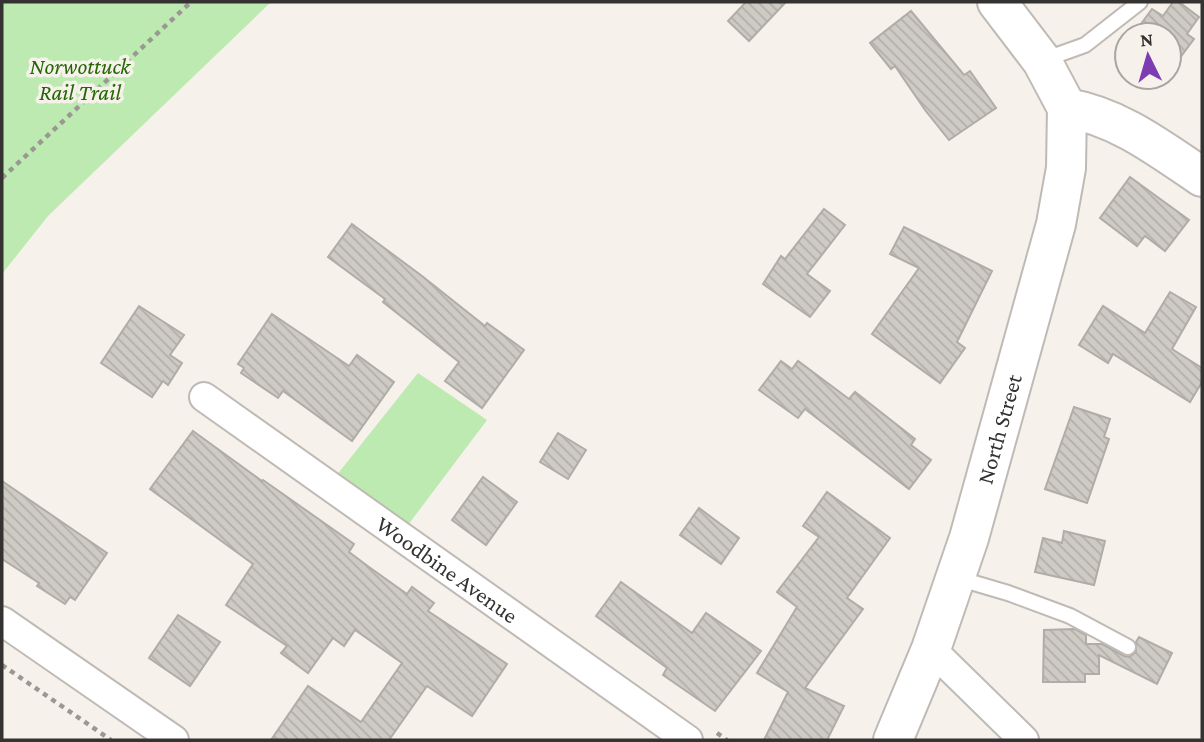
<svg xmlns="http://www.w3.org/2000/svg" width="1204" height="742" font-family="'Crimson Pro',serif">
  <defs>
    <pattern id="building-back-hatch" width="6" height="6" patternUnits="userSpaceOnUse" patternTransform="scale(1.75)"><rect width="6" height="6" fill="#cecac4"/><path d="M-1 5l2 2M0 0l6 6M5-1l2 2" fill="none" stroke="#b2aea9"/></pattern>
  </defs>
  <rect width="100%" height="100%" fill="#f6f1eb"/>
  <!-- green -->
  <g fill="#bceab0">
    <path d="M2,2h269l-223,214 -46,58z"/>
    <path d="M418,373l69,47 -79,105 -72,-49z"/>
  </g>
  <!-- building -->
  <g fill="url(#building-back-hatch)" stroke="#b0aca6" stroke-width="2">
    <path d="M746,2h40l-37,39 -21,-20z"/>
    <path d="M1173,2h6l20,15 -12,17 7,5 -18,24 -7,-5v-23h-30l-4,-3 17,-23 11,7z"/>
    <path d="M911,11l53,64 6,-4 26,37 -47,32 -24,-30 -30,-44 -4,3 -21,-26z"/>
    <path d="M1130,177l59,43 -24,31 -20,-15 -8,10 -37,-28z"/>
    <path d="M824,209l21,16 -38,49 23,17 -20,26 -47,-33 18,-28 4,3z"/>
    <path d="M352,224l70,52 63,50 2,-3 37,27 -42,58 -37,-27 14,-19 -76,-60 2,-3 -57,-42z"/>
    <path d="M904,227l88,44 -35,71 8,6 -25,35 -68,-49 47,-66 -29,-14z"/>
    <path d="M1170,292l26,15 -24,42 30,19v14l-12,20 -77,-48 -5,9 -29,-18 24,-39 42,27z"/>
    <path d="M139,306l45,29 -14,20 12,8 -14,22 -5,-4 -11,16 -51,-34z"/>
    <path d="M272,314l77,52 8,-11 37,27 -42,59 -69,-50 -5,7 -37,-25 3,-5 -6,-4z"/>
    <path d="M781,361l11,8 6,-8 51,38 6,-7 60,47 -4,6 20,15 -22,29 -104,-80 -7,9 -39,-28z"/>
    <path d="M1074,407l36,12 -6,18 5,2 -22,64 -42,-14z"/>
    <path d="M193,431l69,50 1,-1 91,64 -5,8 20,15 38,27 5,-7 22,16 -6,8 79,53 -35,52 -45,-30 -38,54h-118l37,-54 53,36 41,-59 -47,-33 -11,16 -11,-8 -25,35 -27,-20 6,-7 -61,-41 27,-41 -103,-75z"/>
    <path d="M558,433l28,17 -18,29 -28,-17z"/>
    <path d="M483,477l34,25 -31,43 -34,-25z"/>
    <path d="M2,481l105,72 -32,47 -5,-3 -5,7 -28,-18 2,-3 -37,-24z"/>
    <path d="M827,492l63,46 -43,60 16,11 -58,79 39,18 -17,34h-63l24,-48 -31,-19 40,-66 -20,-15 42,-55 -16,-11z"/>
    <path d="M699,508l40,30 -18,26 -41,-29z"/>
    <path d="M1064,531l41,10 -11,44 -59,-13 8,-34 19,5z"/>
    <path d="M621,582l71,51 14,-20 55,38 -46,60 -52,-36 4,-7 -71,-52z"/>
    <path d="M178,615l42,27 -30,44 -41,-28z"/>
    <path d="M1075,629l11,6v9h16l22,12 5,1 7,-5v-10l3,-5 33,16 -15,31 -58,-29v19h-14v8h-42l1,-52z"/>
  </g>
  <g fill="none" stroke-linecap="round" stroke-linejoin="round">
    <!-- lane casing -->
    <g stroke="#bfbab5" stroke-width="18">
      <g id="lane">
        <path d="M1043,60l42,-15 55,-43"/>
        <path d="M957,578l51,15 62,23 58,31"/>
      </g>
    </g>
    <!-- street casing -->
    <g stroke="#bfbab5" stroke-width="32">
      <g id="street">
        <path id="s1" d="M204,397l484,343"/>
        <path d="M2,621l172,119"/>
        <path d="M931,649l93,91"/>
      </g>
    </g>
    <!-- secondary casing -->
    <g stroke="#bfbab5" stroke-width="42">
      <g id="secondary">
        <path d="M1067,108c52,9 92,40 135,69"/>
        <path id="s2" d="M893,740l38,-91 38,-111 87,-314 10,-56 1,-60 -25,-47 -45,-59"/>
      </g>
    </g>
    <!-- path -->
    <g stroke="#9b9793" stroke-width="4.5" stroke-dasharray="5 5" stroke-linecap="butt">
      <path d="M2,178l189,-176"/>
      <path d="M2,665l109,75"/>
      <path d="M717,733l10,7"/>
    </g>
    <!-- lane -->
    <use href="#lane" stroke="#fff" stroke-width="14"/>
    <!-- street -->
    <use href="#street" stroke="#fff" stroke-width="28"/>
    <!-- secondary -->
    <use href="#secondary" stroke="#fff" stroke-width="38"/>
  </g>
  <g text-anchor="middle" stroke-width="7" stroke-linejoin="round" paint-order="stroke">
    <!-- park labels -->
    <g font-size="23" font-style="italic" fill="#236703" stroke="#f6f1eb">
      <text x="80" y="74">Norwottuck<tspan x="80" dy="26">Rail Trail</tspan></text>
    </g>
    <!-- street labels -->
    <g font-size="23" fill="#353331" stroke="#f6f1eb">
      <text dy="8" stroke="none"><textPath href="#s2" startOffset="329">North Street</textPath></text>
      <text dy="8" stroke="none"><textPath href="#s1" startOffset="298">Woodbine Avenue</textPath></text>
    </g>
  </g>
  <!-- border -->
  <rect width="1204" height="742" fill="none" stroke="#353331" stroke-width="7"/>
  <!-- north arrow -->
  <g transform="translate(1148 56) rotate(355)"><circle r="33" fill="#f6f1eb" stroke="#a9a5a1" stroke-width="2"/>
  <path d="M0-5L12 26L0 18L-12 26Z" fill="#7d3db2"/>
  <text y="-10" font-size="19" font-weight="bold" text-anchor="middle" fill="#353331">N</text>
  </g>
</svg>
